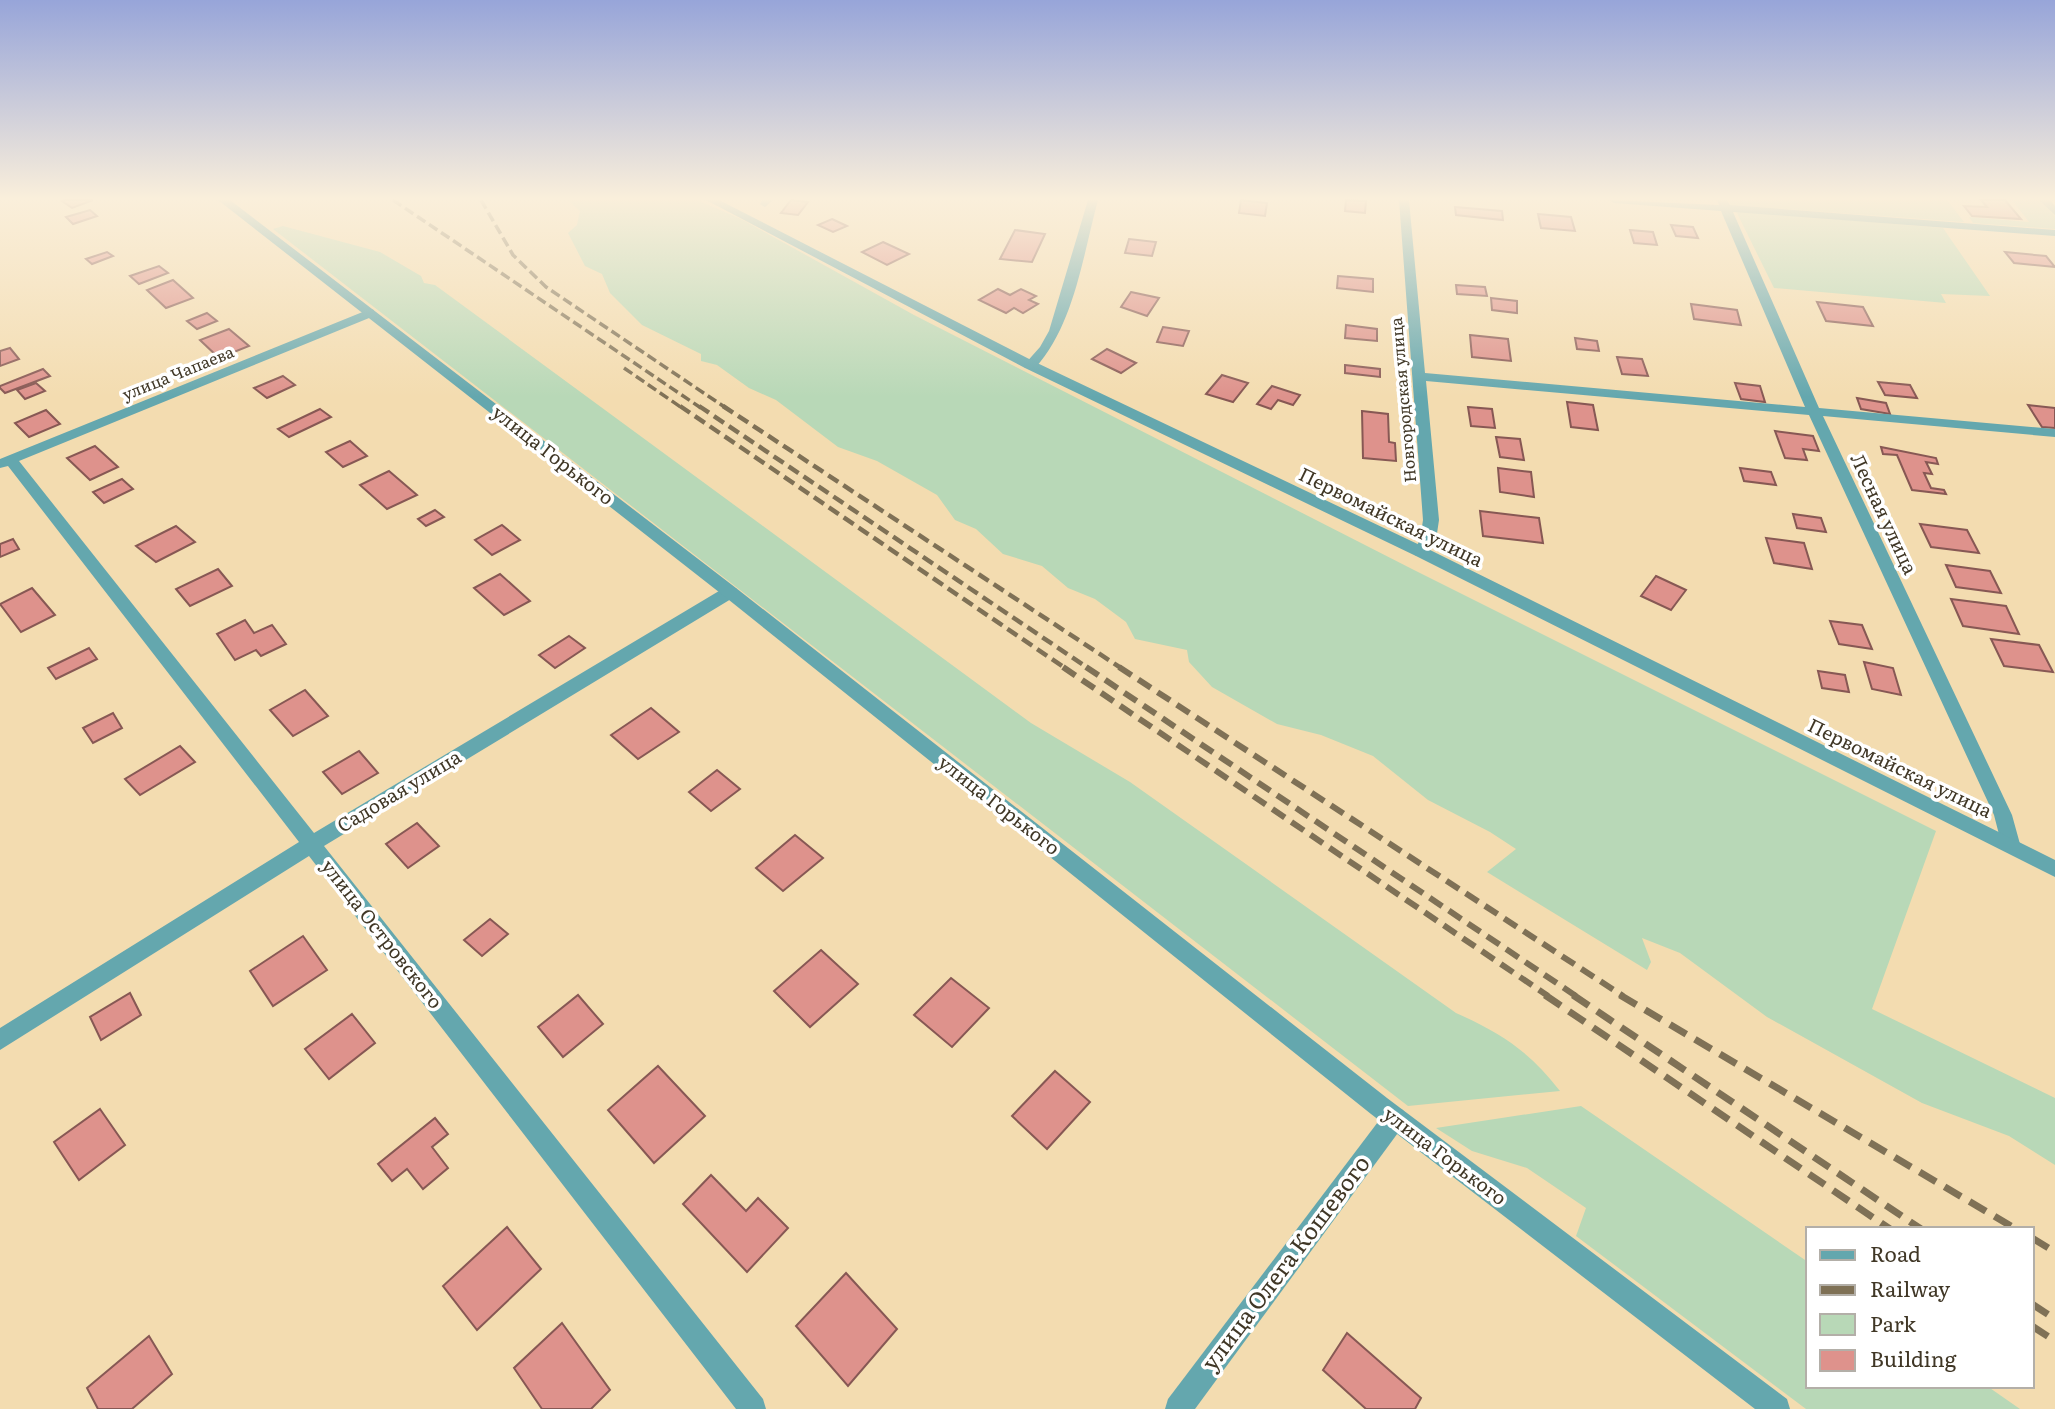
<svg xmlns="http://www.w3.org/2000/svg" width="2055" height="1409" font-family="Literata,serif">
  <rect width="100%" height="100%" fill="#f3dcb0"/>
  <!-- green -->
  <g fill="#b8d8b7">
    <path d="M568,200h129l44,19 173,96 500,255 522,261 -64,178 183,89v67l-46,-29 -87,-33 -155,-86 -87,-64 -38,-15 9,24 -4,8 -160,-98 29,-23 -26,-17 -62,-32 -55,-44 -52,-21 -44,-11 -65,-37 -23,-25 -2,-12 -52,-11 -9,-17 -31,-23 -27,-11 -26,-22 -39,-12 -27,-25 -21,-9 -18,-25 -60,-34 -39,-14 -62,-47 -27,-12 -32,-23 -16,-4v-7l-59,-29 -32,-32 -8,-19 -17,-8 -17,-33 9,-8 3,-14z"/>
    <path d="M1728,200h219l17,22 -234,-17z"/>
    <path d="M2012,200h29l14,16v13l-82,-6 -4,-6 60,5z"/>
    <path d="M1736,211l207,17 47,68 -49,-2 5,9 -172,-15z"/>
    <path d="M283,226l97,26 41,24 3,7 11,2 596,438 99,59 326,231c45,20 73,38 104,78l-152,15 -1135,-877z"/>
    <path d="M1581,1106l227,156v124h179l33,23h-214l-230,-173 10,-28 -59,-40 -55,-17 -36,-23z"/>
  </g>
  <!-- building -->
  <g fill="#de928c" stroke="#875854" stroke-width="2">
    <path d="M65,200h28l-21,8 -10,-7z"/>
    <path d="M791,200l17,2 -10,13 -17,-2z"/>
    <path d="M1241,200l26,3 -2,13 -26,-3z"/>
    <path d="M1346,200l20,1 -1,12 -20,-2z"/>
    <path d="M1981,200h24l16,19 -49,-3 -8,-10 23,1z"/>
    <path d="M1455,207l47,4 1,9 -47,-5z"/>
    <path d="M90,210l7,6 -24,8 -7,-7z"/>
    <path d="M1538,214l33,3 4,14 -34,-3z"/>
    <path d="M832,219l15,7 -14,6 -15,-7z"/>
    <path d="M1671,225l22,2 5,11 -22,-2z"/>
    <path d="M1015,230l30,4 -13,28 -32,-3z"/>
    <path d="M1630,230l23,2 4,13 -23,-2z"/>
    <path d="M1129,239l27,3 -4,14 -27,-3z"/>
    <path d="M883,242l26,12 -22,11 -25,-13z"/>
    <path d="M107,252l6,4 -21,8 -6,-5z"/>
    <path d="M2005,252l41,4 9,11 -41,-4z"/>
    <path d="M159,266l9,7 -29,11 -9,-8z"/>
    <path d="M1338,276l35,3v13l-36,-4z"/>
    <path d="M173,280l20,18 -27,10 -19,-18z"/>
    <path d="M1456,285l29,2 2,9 -30,-2z"/>
    <path d="M998,289l12,6 11,-6 15,7 -7,4 9,4 -15,9 -9,-5 -8,5 -27,-13z"/>
    <path d="M1131,292l28,6 -12,18 -26,-9z"/>
    <path d="M1491,298l26,3v12l-25,-3z"/>
    <path d="M1817,302l46,5 10,19 -47,-5z"/>
    <path d="M1691,304l46,6 4,15 -47,-6z"/>
    <path d="M207,313l10,8 -20,8 -10,-8z"/>
    <path d="M1346,325l31,4v12l-32,-3z"/>
    <path d="M1163,327l26,4 -6,15 -26,-4z"/>
    <path d="M229,329l20,17 -30,12 -19,-18z"/>
    <path d="M1470,335l38,4 3,22 -39,-4z"/>
    <path d="M1575,338l22,3 2,10 -22,-2z"/>
    <path d="M10,348l9,11 -19,7v-15z"/>
    <path d="M1107,349l29,14 -15,10 -29,-14z"/>
    <path d="M1617,357l25,2 6,17 -26,-2z"/>
    <path d="M1345,365l35,4v8l-35,-4z"/>
    <path d="M43,369l7,7 -45,17 -5,-5v-2z"/>
    <path d="M1222,375l26,8 -15,19 -27,-8z"/>
    <path d="M283,376l12,9 -28,13 -13,-10z"/>
    <path d="M1878,382l32,3 7,13 -32,-3z"/>
    <path d="M36,383l9,8 -20,8 -8,-9z"/>
    <path d="M1735,383l25,3 5,16 -24,-3z"/>
    <path d="M1272,386l28,9 -7,10 -15,-5 -7,9 -14,-5z"/>
    <path d="M1857,398l29,5 4,11 -29,-5z"/>
    <path d="M1567,402l26,3 5,25 -27,-3z"/>
    <path d="M2028,405l27,3v20l-13,-1z"/>
    <path d="M1468,407l24,2 3,19 -24,-2z"/>
    <path d="M320,409l11,8 -42,20 -11,-8z"/>
    <path d="M46,410l14,14 -31,13 -14,-14z"/>
    <path d="M1362,411l26,3 1,28 6,1 1,18 -33,-3z"/>
    <path d="M1775,431l38,5 6,15 -16,-2 4,11 -22,-2z"/>
    <path d="M1496,437l24,2 4,21 -24,-3z"/>
    <path d="M350,441l17,15 -24,11 -17,-15z"/>
    <path d="M95,446l23,21 -28,13 -23,-22z"/>
    <path d="M1881,447l55,11 2,6 -12,-2 6,12 -8,-1 7,15 13,2 2,4 -34,-4 -15,-35 -14,-1z"/>
    <path d="M1498,468l33,4 3,25 -34,-5z"/>
    <path d="M1740,468l31,4 5,13 -32,-4z"/>
    <path d="M389,471l28,24 -30,14 -27,-24z"/>
    <path d="M122,479l11,10 -29,14 -11,-11z"/>
    <path d="M435,510l9,7 -18,9 -8,-7z"/>
    <path d="M1480,511l59,7 4,25 -60,-7z"/>
    <path d="M1793,514l28,4 5,14 -29,-4z"/>
    <path d="M1920,524l47,6 12,23 -48,-6z"/>
    <path d="M502,525l18,15 -28,15 -17,-15z"/>
    <path d="M176,526l19,16 -39,20 -20,-16z"/>
    <path d="M1766,538l38,5 8,26 -38,-6z"/>
    <path d="M13,539l6,10 -19,8v-13z"/>
    <path d="M1946,565l44,6 11,22 -45,-6z"/>
    <path d="M218,569l14,17 -42,20 -14,-17z"/>
    <path d="M500,574l30,27 -26,14 -30,-27z"/>
    <path d="M1656,576l30,14 -15,20 -30,-14z"/>
    <path d="M32,588l23,27 -34,17 -21,-28z"/>
    <path d="M1951,599l55,7 13,28 -56,-8z"/>
    <path d="M245,620l9,13 18,-8 14,19 -25,12 -5,-6 -21,10 -18,-26z"/>
    <path d="M1830,621l32,4 10,24 -33,-5z"/>
    <path d="M569,636l16,12 -30,20 -16,-13z"/>
    <path d="M1991,639l48,6 14,27 -49,-6z"/>
    <path d="M89,648l8,11 -41,20 -8,-11z"/>
    <path d="M1864,662l29,6 8,27 -29,-6z"/>
    <path d="M1818,671l27,4 4,17 -27,-4z"/>
    <path d="M305,690l23,26 -35,20 -23,-26z"/>
    <path d="M651,708l28,24 -41,27 -27,-24z"/>
    <path d="M113,713l9,15 -29,15 -10,-15z"/>
    <path d="M180,746l15,16 -55,33 -15,-16z"/>
    <path d="M359,751l19,22 -36,21 -19,-22z"/>
    <path d="M717,770l23,19 -29,22 -22,-19z"/>
    <path d="M417,823l22,23 -31,22 -22,-24z"/>
    <path d="M795,835l28,23 -40,33 -27,-23z"/>
    <path d="M490,919l18,15 -26,22 -18,-16z"/>
    <path d="M303,936l24,34 -54,36 -23,-35z"/>
    <path d="M821,950l37,34 -48,43 -36,-36z"/>
    <path d="M951,978l38,30 -37,39 -38,-32z"/>
    <path d="M130,993l11,22 -40,25 -11,-23z"/>
    <path d="M578,995l25,29 -40,33 -25,-30z"/>
    <path d="M352,1014l23,29 -46,36 -24,-30z"/>
    <path d="M658,1066l47,50 -51,47 -46,-53z"/>
    <path d="M1055,1071l35,31 -43,47 -35,-33z"/>
    <path d="M100,1109l25,36 -46,35 -25,-38z"/>
    <path d="M435,1118l13,16 -16,13 16,21 -25,21 -16,-20 -15,12 -14,-17z"/>
    <path d="M711,1175l35,36 12,-13 30,30 -41,44 -64,-68z"/>
    <path d="M507,1227l34,42 -64,61 -34,-44z"/>
    <path d="M846,1273l51,56 -49,57 -52,-60z"/>
    <path d="M562,1323l48,67 -19,19h-49l-28,-41z"/>
    <path d="M1347,1333l74,65 -6,11h-49l-43,-39z"/>
    <path d="M149,1336l23,38 -40,35h-34l-11,-21z"/>
  </g>
  <g fill="none" stroke-linecap="round" stroke-linejoin="round">
    <!-- minor -->
    <g fill="#64a7ae" fill-rule="evenodd">
      <path d="M762,200h11l-8,7 -5,-3z"/>
      <path d="M1088,200h10c-15,55 -24,126 -63,168h-10l-1,-3 16,-18 9,-16z"/>
      <path d="M1399,200h10l16,173 380,34 -84,-196 -107,-8 -5,-3 110,5 -2,-5h10l3,5 325,25v6l-322,-24 86,196 236,21v8l-232,-21 189,399 8,29 -3,6 -7,2 -7,-2 -9,-35 -185,-400 -383,-34 13,139 -3,20 -10,16h-10l-3,-4 7,-12 3,-20z"/>
      <path d="M2039,200h11l5,6v9z"/>
      <path d="M370,309l4,1v6l-355,145 295,372 410,-245h12l2,4 -2,4 -412,250 439,553 3,10h-30l-427,-553 -309,194v-22l299,-186 -291,-376 -8,2v-9z"/>
      <path d="M1395,1107l8,3 4,8 -4,8 -208,283h-30l3,-10 219,-289z"/>
    </g>
    <!-- tertiary -->
    <g fill="#64a7ae" fill-rule="evenodd">
      <path d="M218,200h12l506,388 651,510 400,301 3,10h-35l-384,-295 -647,-518z"/>
      <path d="M706,200h13l316,162 391,186 629,312v17l-639,-321 -391,-188z"/>
    </g>
    <!-- rail-far3 -->
    <g stroke="#7f7156" stroke-width="3.5" stroke-dasharray="10 4.5" stroke-linecap="butt">
      <path d="M393,200l308,208"/>
      <path d="M481,200l32,55 33,32 180,121"/>
      <path d="M624,368l58,40"/>
    </g>
    <!-- rail-far2 -->
    <g stroke="#7f7156" stroke-width="4.5" stroke-dasharray="12 6" stroke-linecap="butt">
      <path d="M680,406l385,262"/>
      <path d="M699,406l389,262"/>
      <path d="M723,406l398,262"/>
    </g>
    <!-- rail-far1 -->
    <g stroke="#7f7156" stroke-width="6" stroke-dasharray="15 8" stroke-linecap="butt">
      <path d="M1063,667l485,329"/>
      <path d="M1086,667l490,329"/>
      <path d="M1119,667l504,329"/>
    </g>
    <!-- rail -->
    <g stroke="#7f7156" stroke-width="7" stroke-dasharray="19 10" stroke-linecap="butt">
      <path d="M1545,995l345,234"/>
      <path d="M1573,995l348,234"/>
      <path d="M1620,995l396,234"/>
      <path d="M2032,1238l23,14"/>
      <path d="M2032,1304l23,15"/>
      <path d="M2032,1326l23,15"/>
    </g>
  </g>
  <!-- sky -->
  <linearGradient id="sky" x2="0" y2="1"><stop stop-color="#97a5d9"/><stop offset="0.5" stop-color="#faefdb"/><stop offset="1" stop-color="#faefdb" stop-opacity="0"/></linearGradient>
  <rect width="2055" height="397" fill="url(#sky)"/>
  <g text-anchor="middle" stroke-width="7" stroke-linejoin="round" paint-order="stroke">
    <!-- far-street labels -->
    <g font-size="16" fill="#403726" stroke="#fff">
      <text transform="translate(178 373) rotate(-22)" y="6">улица Чапаева</text>
      <text transform="translate(1403 400) rotate(-95)" y="6">Новгородская улица</text>
    </g>
    <!-- street labels -->
    <g font-size="19" fill="#403726" stroke="#fff">
      <text transform="translate(553 455) rotate(38)" y="7">улица Горького</text>
      <text transform="translate(1884 514) rotate(65)" y="7">Лесная улица</text>
      <text transform="translate(1391 517) rotate(26)" y="7">Первомайская улица</text>
      <text transform="translate(1900 768) rotate(26)" y="7">Первомайская улица</text>
      <text transform="translate(399 791) rotate(-31)" y="7">Садовая улица</text>
      <text transform="translate(999 805) rotate(38)" y="7">улица Горького</text>
      <text transform="translate(382 934) rotate(52)" y="7">улица Островского</text>
      <text transform="translate(1445 1156) rotate(37)" y="7">улица Горького</text>
    </g>
    <!-- near-street labels -->
    <g font-size="23" fill="#403726" stroke="#fff">
      <text transform="translate(1286 1263) rotate(-53)" y="8">улица Олега Кошевого</text>
    </g>
  </g>
  <!-- legend -->
  <rect x="1806" y="1227" width="228" height="161" fill="#ffffff" stroke="#b3afa8" stroke-width="2"/>
  <rect x="1820" y="1250" width="35" height="10" fill="#64a7ae" stroke="#b3afa8" stroke-width="2"/>
  <text x="1870" y="1262" font-size="21" fill="#403726">Road</text>
  <rect x="1820" y="1285" width="35" height="10" fill="#7f7156" stroke="#b3afa8" stroke-width="2"/>
  <text x="1870" y="1297" font-size="21" fill="#403726">Railway</text>
  <rect x="1820" y="1314" width="35" height="21" fill="#b8d8b7" stroke="#b3afa8" stroke-width="2"/>
  <text x="1870" y="1332" font-size="21" fill="#403726">Park</text>
  <rect x="1820" y="1350" width="35" height="21" fill="#de928c" stroke="#b3afa8" stroke-width="2"/>
  <text x="1870" y="1367" font-size="21" fill="#403726">Building</text>
</svg>
